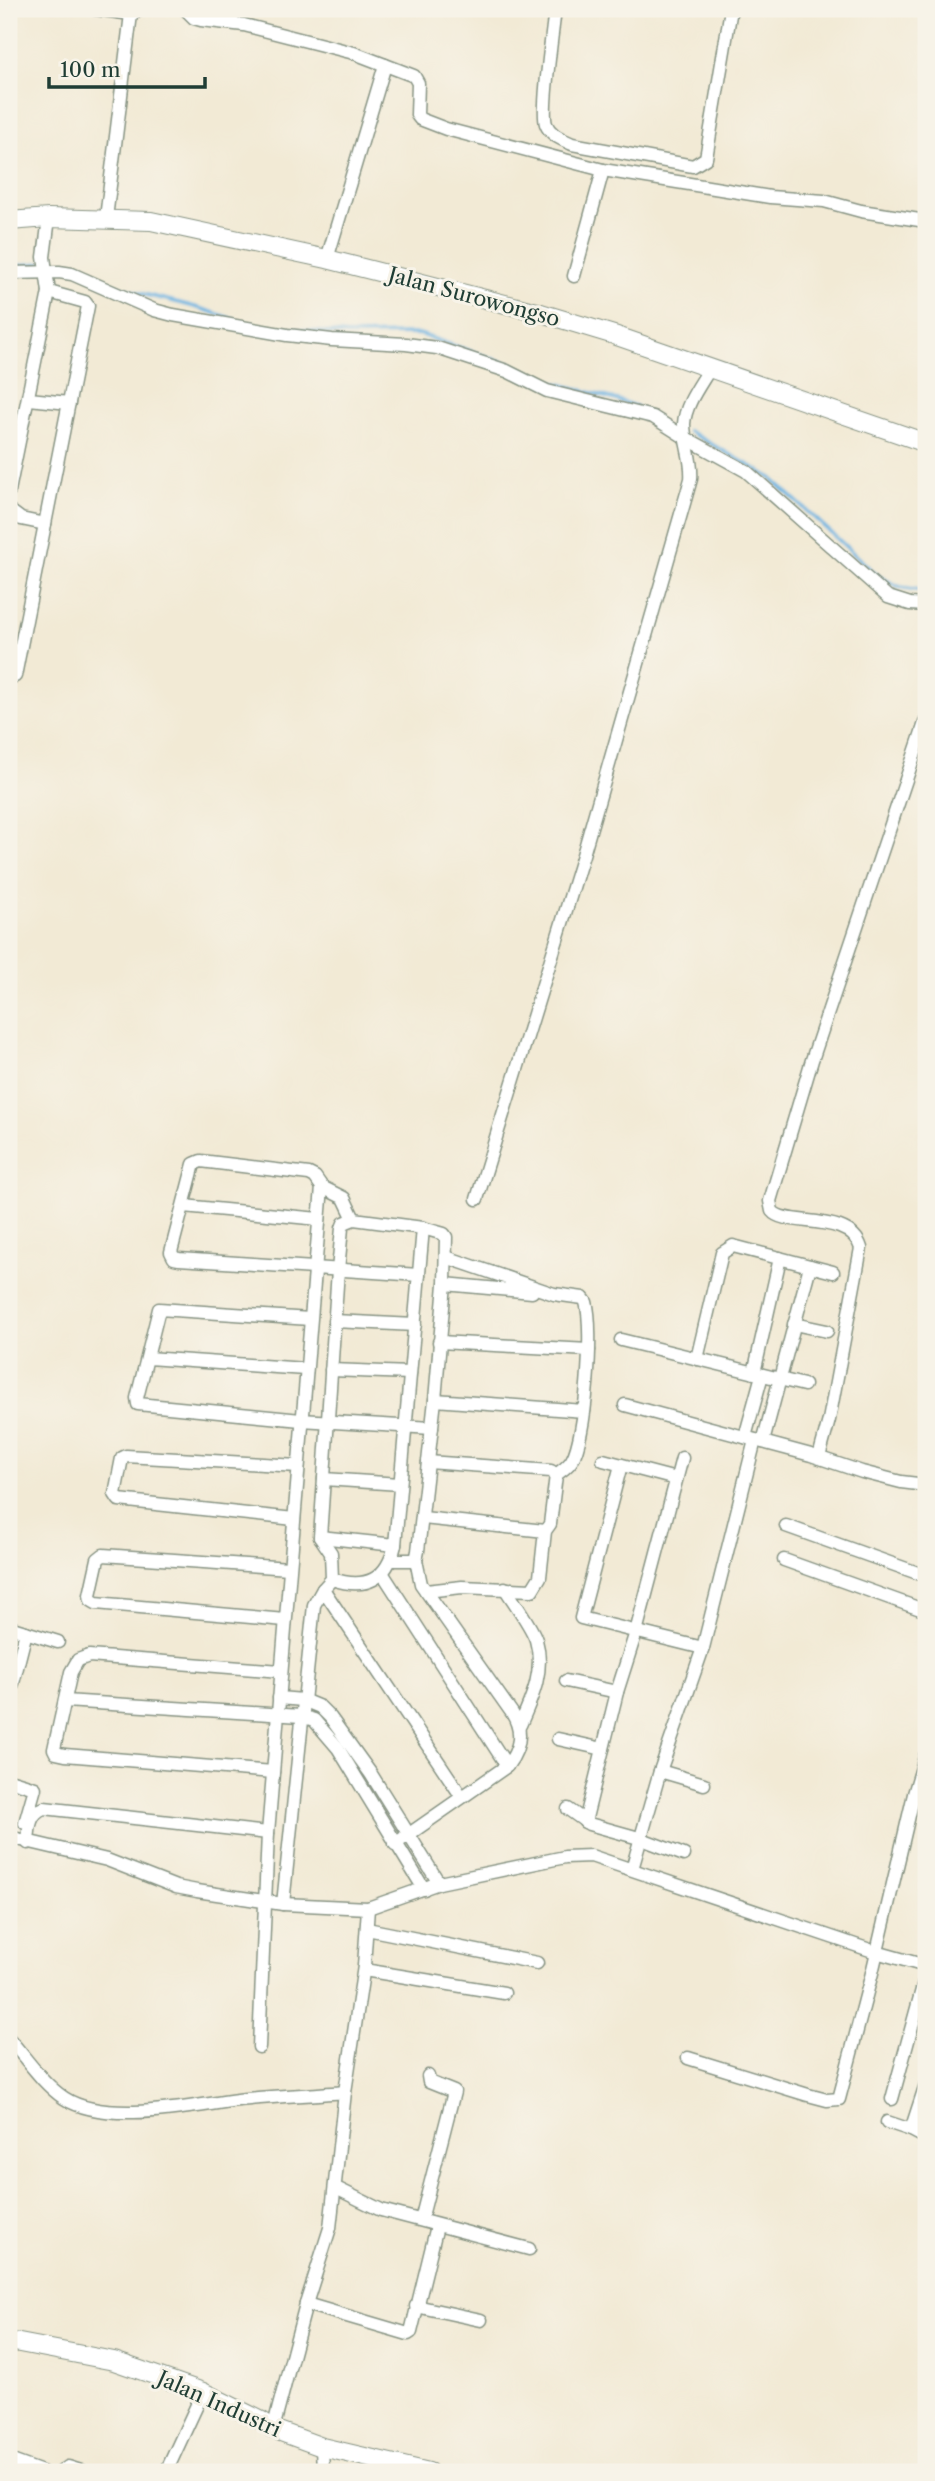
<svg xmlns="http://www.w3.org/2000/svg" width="935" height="2481" font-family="'Libre Caslon Text',serif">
  <rect width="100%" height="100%" fill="#f7f3e8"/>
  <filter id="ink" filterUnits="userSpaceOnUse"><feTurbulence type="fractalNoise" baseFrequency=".0143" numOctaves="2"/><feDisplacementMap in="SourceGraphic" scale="14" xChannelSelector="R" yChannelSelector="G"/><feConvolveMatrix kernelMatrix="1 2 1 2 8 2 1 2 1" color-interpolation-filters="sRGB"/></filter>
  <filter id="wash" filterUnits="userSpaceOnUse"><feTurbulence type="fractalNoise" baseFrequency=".00686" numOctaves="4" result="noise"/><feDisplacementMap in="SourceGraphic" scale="28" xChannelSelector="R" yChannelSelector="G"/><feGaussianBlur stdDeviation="1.57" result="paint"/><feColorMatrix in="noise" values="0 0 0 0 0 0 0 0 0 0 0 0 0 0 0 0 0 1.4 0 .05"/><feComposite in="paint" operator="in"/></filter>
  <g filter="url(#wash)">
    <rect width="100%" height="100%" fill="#f2ead5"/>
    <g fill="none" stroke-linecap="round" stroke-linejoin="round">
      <!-- stream -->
      <g stroke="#6bb3e2" stroke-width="3.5">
        <path d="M49,263c24,-1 40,13 61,21 41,15 84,19 124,36"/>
        <path d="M9,266l33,-3"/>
        <path d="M283,328l65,7 71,-1 89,30 44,18 65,18 20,7"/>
        <path d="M688,431l82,46 108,99 22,11 26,4"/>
      </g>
    </g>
  </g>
  <g filter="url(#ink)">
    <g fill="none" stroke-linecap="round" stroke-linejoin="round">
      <!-- street casing -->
      <g stroke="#889484" stroke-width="15">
        <g id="street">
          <path d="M95,9l36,5 11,-5"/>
          <path d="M185,9l9,9 7,2 43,5 110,28 60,23 4,7 -1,32 3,4 26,10 157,41 167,27 54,4 37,10 65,10"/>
          <path d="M555,9c-2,20 -14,100 -9,115 4,11 16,15 26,20l121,22 13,-8 25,-149"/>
          <path d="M106,218l25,-204"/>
          <path d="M327,259l58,-194"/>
          <path d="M9,273l50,-1 13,2 82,36 19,5 114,20 45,5 74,4 31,4 70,23 40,20 106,26 33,21 60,33 142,126 22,7 16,1"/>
          <path d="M574,276l29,-106"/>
          <path d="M29,399l40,4"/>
          <path d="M9,491l40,-199 -5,-35 5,-39"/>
          <path d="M9,510l12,9 24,5"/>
          <path d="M15,676l73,-370 -3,-4 -36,-10"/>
          <path d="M477,1199l106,-344 108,-376c2,-19 -7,-36 -7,-55 1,-20 17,-40 26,-56"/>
          <path d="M184,1206l135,13"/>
          <path d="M354,1219l-10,-21 -22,-11 -7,-10 -6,-3 -108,-13 -7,3 -23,88 3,6 5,1 240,16"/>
          <path d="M446,1257l108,37 29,4 3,4c8,27 0,134 -14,158 -4,7 -10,10 -16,15"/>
          <path d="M445,1284l87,8"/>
          <path d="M310,1319l-151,-10 -22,89 1,6 163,16 131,8"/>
          <path d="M334,1321l81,4"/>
          <path d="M794,1324l33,7"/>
          <path d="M621,1340l183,45"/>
          <path d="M439,1342l150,8"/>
          <path d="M148,1358l157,11"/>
          <path d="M697,1359l25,-106 11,-7 100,26"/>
          <path d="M331,1370l79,3"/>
          <path d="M754,1373l26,-115"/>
          <path d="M435,1400l149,11"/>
          <path d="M625,1405l186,50 51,17 39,10 25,3"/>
          <path d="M745,1437l17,-62"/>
          <path d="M763,1442l47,-176"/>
          <path d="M819,1457l10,-37 32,-172c-11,-37 -76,-20 -89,-37l-2,-10 42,-141 114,-340"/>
          <path d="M603,1460l73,19"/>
          <path d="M621,1465l-40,153 122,30"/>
          <path d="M324,1479l76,5"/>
          <path d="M423,1518l122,13"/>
          <path d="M294,1519l-175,-19 -4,-6 7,-36 4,-2 172,10"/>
          <path d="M786,1526l140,50"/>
          <path d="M320,1537l75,8"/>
          <path d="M391,1560h25l2,-9 17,-151 10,-116 1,-47 -2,-3 -21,-6 -69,-9 -10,4 -2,5 -4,42 -18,267 11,16 1,26 -9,10 139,208"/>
          <path d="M784,1560l142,51"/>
          <path d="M383,1574l124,192"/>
          <path d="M332,1579c34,11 55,1 63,-34l28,-317"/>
          <path d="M505,1588c8,13 27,39 31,52 9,31 -4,58 -16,85"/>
          <path d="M426,1591l36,-4 70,3 8,-13 5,-46 5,-7 6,-49 -5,-4 -123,-9"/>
          <path d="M285,1620l-189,-17 -5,-3 -1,-5 8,-36 5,-4 186,13"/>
          <path d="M9,1627l49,15"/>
          <path d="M566,1681l51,11"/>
          <path d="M279,1698l24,2 17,7 10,10 41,57 68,109"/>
          <path d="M9,1699l17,-67"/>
          <path d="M65,1701l236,15 13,4 24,28 86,141"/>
          <path d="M558,1739l45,10"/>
          <path d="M660,1771l44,13"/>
          <path d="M273,1772l-208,-17 -9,-2 -2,-4 17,-77 7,-12 11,-4 192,15"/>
          <path d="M9,1780l26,8 -10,35"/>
          <path d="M568,1809l21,15 50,14 45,17"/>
          <path d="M585,1822l32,-130 19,-60 46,-174"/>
          <path d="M9,1837l98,23 69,27 21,4 86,13 85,4 71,-25 126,-26 26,-1 285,96 50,14"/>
          <path d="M28,1843c1,-14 1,-30 16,-35l224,25"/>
          <path d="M395,1844l112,-78c13,-17 17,-34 5,-53l-91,-129 -5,-24"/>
          <path d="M632,1869l28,-98 43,-123 52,-208"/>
          <path d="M283,1904l31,-299 9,-16"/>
          <path d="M367,1929l170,34"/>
          <path d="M364,1970l140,23"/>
          <path d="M9,2039c17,19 33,44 55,59 41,27 127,8 174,2 36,-4 72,-5 107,-8"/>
          <path d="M259,2047l9,-214 54,-646"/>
          <path d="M688,2058l120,37 19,5 12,-1 33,-126 42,-179 12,-40"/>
          <path d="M892,2099l34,-124"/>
          <path d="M887,2122l24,8 15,-46"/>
          <path d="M911,2130l15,8"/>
          <path d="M336,2188l45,22 148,39"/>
          <path d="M421,2220l33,-128 -25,-10 -1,-6"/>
          <path d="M306,2304l102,30 3,-2 26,-106"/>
          <path d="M416,2306l65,14"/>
          <path d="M273,2429l33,-125 24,-76 15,-136 19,-126 4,-58"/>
          <path d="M322,2447l1,25"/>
          <path d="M9,2460l33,12"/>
          <path d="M61,2472l7,-5 16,5"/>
          <path d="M166,2472l37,-80"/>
        </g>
      </g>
      <!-- secondary casing -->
      <g stroke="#889484" stroke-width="20">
        <g id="secondary">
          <path d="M9,221l40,-3 102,3 176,38 214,54 73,22 312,108"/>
          <path d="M9,2341l105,20 89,31 59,29 11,8 49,18 107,25"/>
        </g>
      </g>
      <!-- street -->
      <use href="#street" stroke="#fff" stroke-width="12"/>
      <!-- secondary -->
      <use href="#secondary" stroke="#fff" stroke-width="18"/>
    </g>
  </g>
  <g text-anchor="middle" stroke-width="6" stroke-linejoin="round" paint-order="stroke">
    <!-- street labels -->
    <g font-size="21" fill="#1f3d34" stroke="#f7f3e8">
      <text transform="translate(474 297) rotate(15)" y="7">Jalan Surowongso</text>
      <text transform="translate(219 2404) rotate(24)" y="7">Jalan Industri</text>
    </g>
  </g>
  <!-- margin -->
  <rect width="935" height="2481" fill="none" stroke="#f7f3e8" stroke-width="35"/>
  <!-- scale -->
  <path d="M49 77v10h156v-10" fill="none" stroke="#1f3d34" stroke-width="3.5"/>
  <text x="60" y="77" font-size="21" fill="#1f3d34" stroke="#f7f3e8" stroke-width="5" paint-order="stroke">100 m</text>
</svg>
